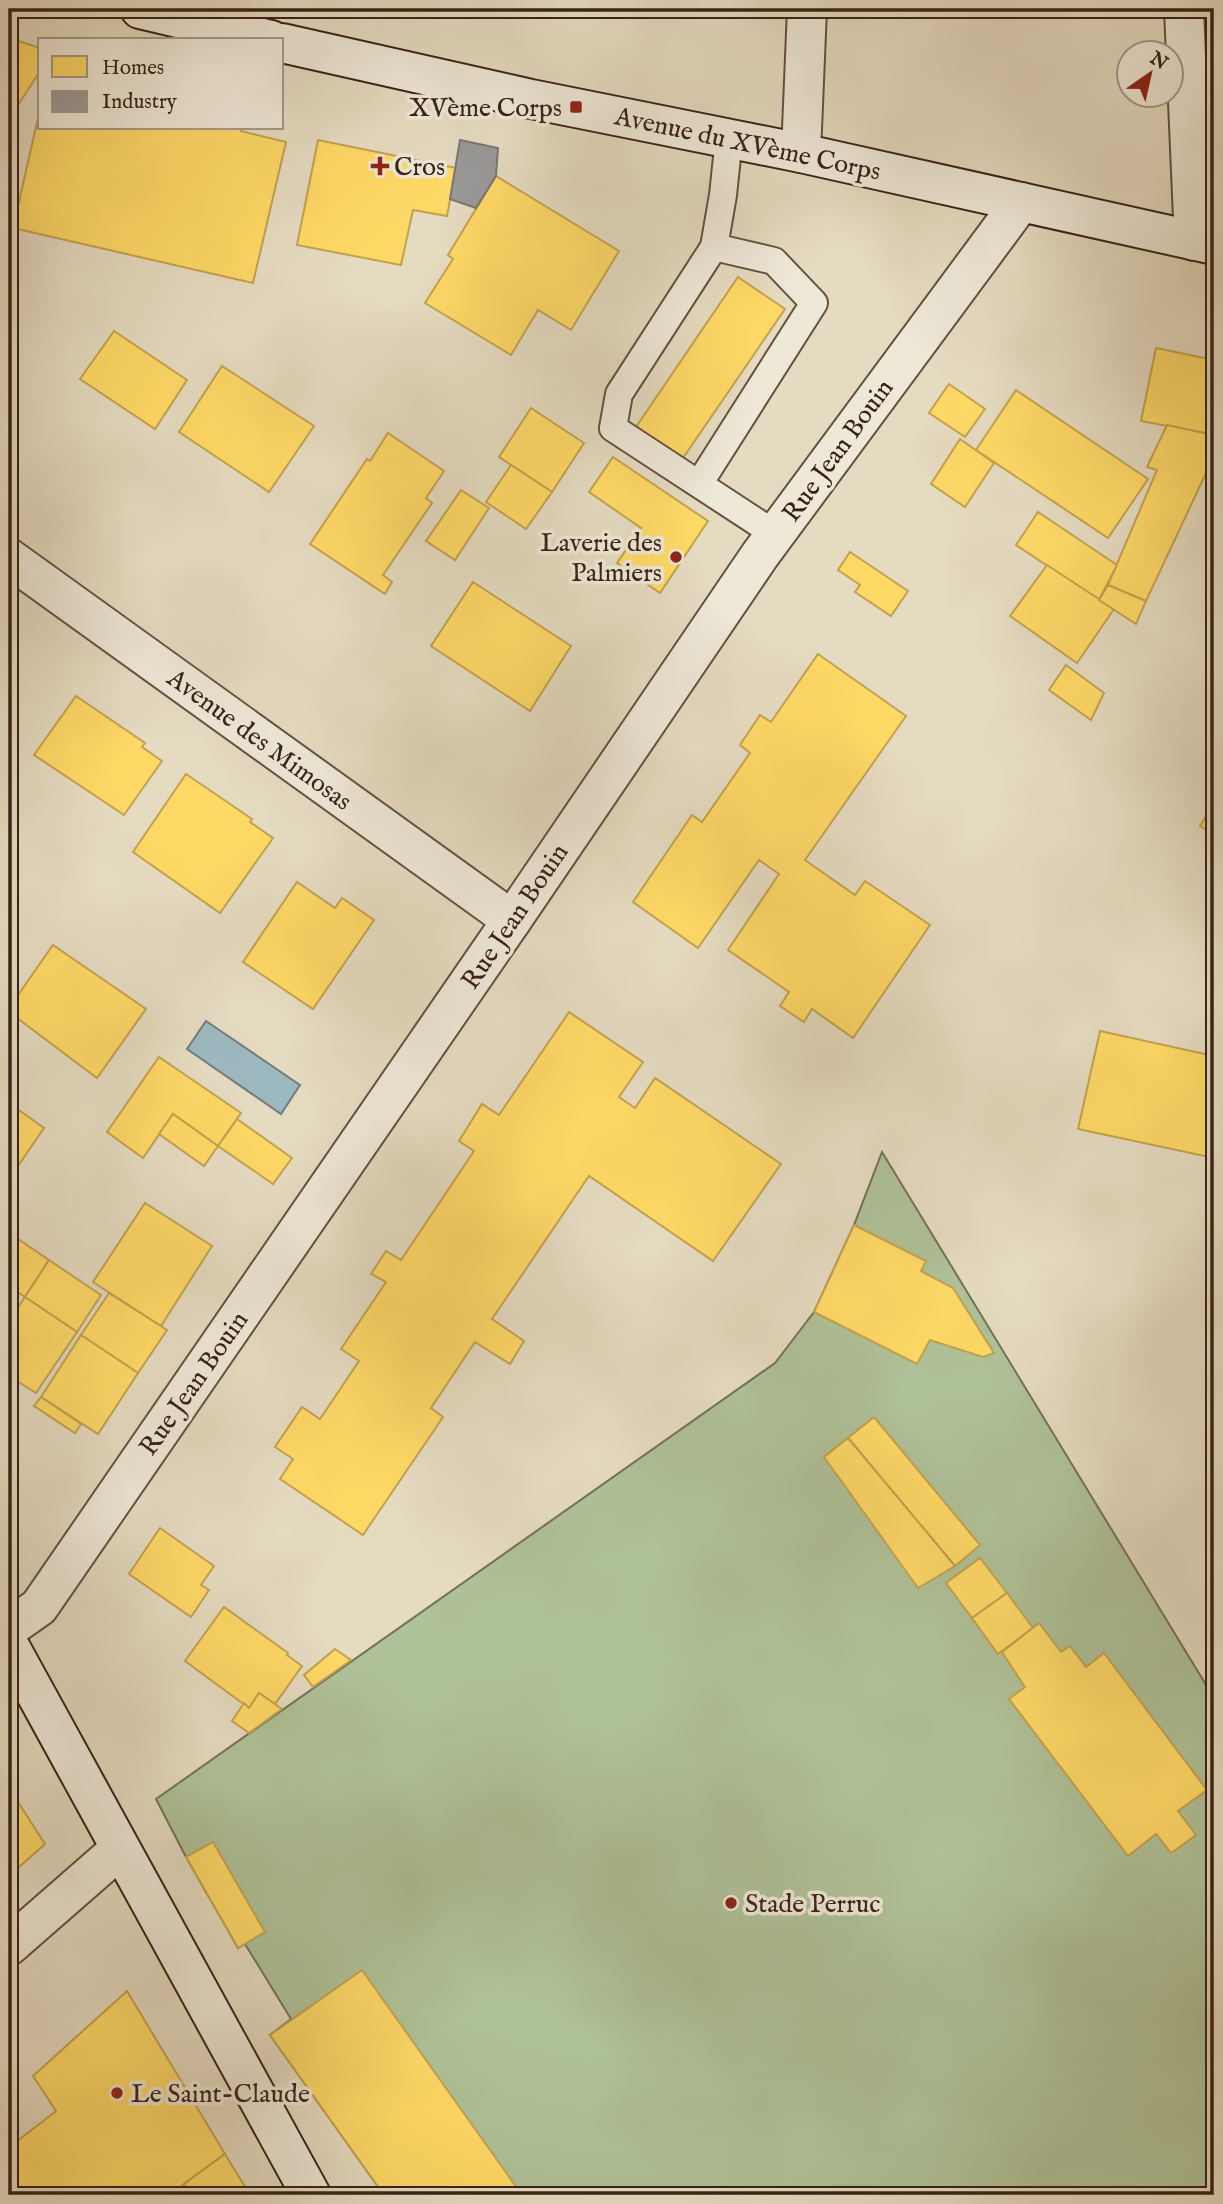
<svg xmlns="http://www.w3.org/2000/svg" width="1223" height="2204" font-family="'IM FELL English',serif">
  <rect width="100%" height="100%" fill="#e5dbc1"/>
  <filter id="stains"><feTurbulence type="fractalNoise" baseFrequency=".00286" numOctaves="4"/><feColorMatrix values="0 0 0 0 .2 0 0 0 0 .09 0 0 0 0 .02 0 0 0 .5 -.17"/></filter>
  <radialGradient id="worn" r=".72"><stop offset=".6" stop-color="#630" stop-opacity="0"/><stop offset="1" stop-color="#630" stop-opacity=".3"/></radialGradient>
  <!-- green -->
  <path fill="#afc198" stroke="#737257" stroke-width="2" d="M882,1152l332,546v497h-830l-114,-160 21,-16 -46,-75 -7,4 -52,-91 -30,-58 619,-436 39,-51 40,-87z"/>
  <!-- water -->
  <path fill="#9cb8bf" stroke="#747c7b" stroke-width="2" d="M206,1021l94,64 -19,29 -94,-65z"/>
  <!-- homes -->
  <g fill="#ffd966" stroke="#c3a24e" stroke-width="2">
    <path d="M9,38l31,10v23l-31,48z"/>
    <path d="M40,109v19h201v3l45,11 -33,141 -240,-55z"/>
    <path d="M318,140l138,28 -9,48 -34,-6 -12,55 -104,-20z"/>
    <path d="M496,176l123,75 -48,79 -33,-20 -27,45 -86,-52 28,-44 -5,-4z"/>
    <path d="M738,277l47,32 -102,149 -47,-31z"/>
    <path d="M114,331l73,49 -32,49 -75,-50z"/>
    <path d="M1156,348l58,12v75l-73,-14z"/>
    <path d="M222,366l92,60 -45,66 -90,-60z"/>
    <path d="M949,384l36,25 -20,28 -36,-24z"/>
    <path d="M1016,390l132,89 -40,59 -132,-88z"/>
    <path d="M531,408l53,35 -32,49 -53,-35z"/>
    <path d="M1167,425l47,10v21l-68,145 -38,-16 49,-115 -10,-3z"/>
    <path d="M388,433l56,38 -18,27 6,5 -49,72 9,7 -7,12 -75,-50 57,-85 3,2z"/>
    <path d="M960,439l34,24 -29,44 -34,-23z"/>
    <path d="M613,457l95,64 -48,72 -43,-30 24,-35 -52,-36z"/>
    <path d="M511,465l41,27 -26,37 -40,-27z"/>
    <path d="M461,490l28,18 -34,52 -29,-19z"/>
    <path d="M1038,512l79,53 -18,35 -83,-55z"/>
    <path d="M850,552l58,39 -17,25 -36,-24 5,-7 -22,-15z"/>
    <path d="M1047,565l67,44 -37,54 -67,-47z"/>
    <path d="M473,582l98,64 -41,65 -99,-65z"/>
    <path d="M1108,585l38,16 -10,23 -37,-24z"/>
    <path d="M818,654l88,62 -101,144 50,35 10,-14 65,44 -77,113 -41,-29 -8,13 -24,-16 9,-14 -61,-42 51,-76 -20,-14 -61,88 -65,-46 59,-87 10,7 48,-69 -10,-8 20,-30 11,7z"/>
    <path d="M1066,665l38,28 -13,27 -42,-30z"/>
    <path d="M76,696l69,47 -3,4 20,14 -38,54 -90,-60z"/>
    <path d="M186,774l66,45 -2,3 23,16 -53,75 -87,-61z"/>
    <path d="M1214,803v32l-14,-9z"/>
    <path d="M297,882l38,26 7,-10 32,22 -61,89 -70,-47z"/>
    <path d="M53,945l93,64 -49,69 -88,-66v-4z"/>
    <path d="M569,1012l74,50 -24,35 16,11 20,-30 126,86 -68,97 -124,-85 -97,143 32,22 -14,23 -35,-22 -44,66 12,9 -80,118 -83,-56 13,-20 -18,-12 27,-40 18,12 39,-58 -18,-12 45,-67 -15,-8 15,-23 15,9 73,-109 -15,-10 23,-37 17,11z"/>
    <path d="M1100,1031l114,25v102l-136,-29z"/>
    <path d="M159,1057l82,56 -23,33 -45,-32 -30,44 -36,-26z"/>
    <path d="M9,1103l35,25 -35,51z"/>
    <path d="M173,1114l45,32 -14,20 -45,-32z"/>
    <path d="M237,1119l55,39 -19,26 -55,-38z"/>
    <path d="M145,1203l67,43 -51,80 -68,-44z"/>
    <path d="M854,1225l72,36 -5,10 32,17 41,65 -11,4 -53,-17 -13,24 -103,-52z"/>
    <path d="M18,1239l31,21 -24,37 -16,-11v-33z"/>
    <path d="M49,1260l52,35 -24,37 -52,-35z"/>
    <path d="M109,1293l58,37 -29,43 -57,-38z"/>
    <path d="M25,1297l52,35 -41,61 -27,-17v-55z"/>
    <path d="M81,1335l57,38 -40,61 -57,-37z"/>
    <path d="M41,1397l40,27 -6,9 -41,-27z"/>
    <path d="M874,1417l106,128 -25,21 -107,-128z"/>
    <path d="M848,1438l107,128 -37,22 -94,-131z"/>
    <path d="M160,1528l54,38 -13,19 8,5 -18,27 -62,-43z"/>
    <path d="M980,1558l27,35 -35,25 -26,-35z"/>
    <path d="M1007,1593l26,35 -35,26 -26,-36z"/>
    <path d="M224,1607l64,46 -1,2 15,11 -27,38 -16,-11 -10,15 -64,-47z"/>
    <path d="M1039,1623l22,29 9,-6 16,21 18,-14 103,137 -29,21 18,24 -25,18 -15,-19 -28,22 -119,-157 16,-12 -23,-35z"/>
    <path d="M335,1649l16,11 -38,27 -9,-12z"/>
    <path d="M259,1693l23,16 -33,24 -17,-12 12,-18 5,5z"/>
    <path d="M9,1788l36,56 -36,32z"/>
    <path d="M213,1842l52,90 -27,16 -52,-91z"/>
    <path d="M362,1970l160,225h-138l-114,-160z"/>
    <path d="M127,1991l98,163 -56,41h-160v-60l7,7 40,-31 -23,-35z"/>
    <path d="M225,2154l25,41h-59l-7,-11z"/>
  </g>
  <!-- industry -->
  <path fill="#999" stroke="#7c7672" stroke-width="2" d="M460,140l38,8 -2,28 -20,32 -26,-9z"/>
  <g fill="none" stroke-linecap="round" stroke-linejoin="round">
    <!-- lane casing -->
    <g stroke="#625141" stroke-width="30">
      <g id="lane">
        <path d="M714,247l9,-52 6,-57"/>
        <path d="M699,484l115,-181 -40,-42 -60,-14 -95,147 -6,34 162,106"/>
      </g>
    </g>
    <!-- street casing -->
    <g stroke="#625141" stroke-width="42">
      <g id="street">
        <path d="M1184,9l10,232"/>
        <path d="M801,153l6,-144"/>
        <path d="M9,558l503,362"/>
        <path d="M9,1628l30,-21 473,-687 248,-365 261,-353"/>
        <path d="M9,1946l111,-97"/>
      </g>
    </g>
    <!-- secondary casing -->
    <g stroke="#372316" stroke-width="42">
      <g id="secondary">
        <path d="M140,9l131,31"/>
        <path d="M282,43l249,56 270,54 413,92"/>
        <path d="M9,1645l302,550"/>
      </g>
    </g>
    <!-- lane -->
    <use href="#lane" stroke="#eee8d7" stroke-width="26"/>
    <!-- street -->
    <use href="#street" stroke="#eee8d7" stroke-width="38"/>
    <!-- secondary -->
    <use href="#secondary" stroke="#eee8d7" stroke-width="38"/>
  </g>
  <!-- markers -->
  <g fill="#8f2418" stroke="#eee8d7" stroke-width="2.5">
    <rect x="569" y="100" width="14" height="14" rx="3.5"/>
    <path d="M376.5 155.5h7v7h7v7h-7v7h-7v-7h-7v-7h7z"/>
    <circle cx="676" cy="557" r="7"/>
    <circle cx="731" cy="1903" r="7"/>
    <circle cx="117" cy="2093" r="7"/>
  </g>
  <g text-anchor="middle" stroke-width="7" stroke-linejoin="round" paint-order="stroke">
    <!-- poi labels -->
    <g font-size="26" fill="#372316" stroke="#eee8d7" text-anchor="start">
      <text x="562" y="116" text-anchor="end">XVème Corps</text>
      <text x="394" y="175">Cros</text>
      <text x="662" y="551" text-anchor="end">Laverie des<tspan x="662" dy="30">Palmiers</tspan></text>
      <text x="745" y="1912">Stade Perruc</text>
      <text x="131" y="2102">Le Saint-Claude</text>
    </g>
    <!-- street labels -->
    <g font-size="26" fill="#372316" stroke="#eee8d7">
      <text transform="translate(748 143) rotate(12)" y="9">Avenue du XVème Corps</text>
      <text transform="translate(837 450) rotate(-54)" y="9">Rue Jean Bouin</text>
      <text transform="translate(260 739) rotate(36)" y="9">Avenue des Mimosas</text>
      <text transform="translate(514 916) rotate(-56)" y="9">Rue Jean Bouin</text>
      <text transform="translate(193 1383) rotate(-55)" y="9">Rue Jean Bouin</text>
    </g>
  </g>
  <!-- margin -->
  <rect width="1223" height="2204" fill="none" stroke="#e5dbc1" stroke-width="35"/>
  <rect x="10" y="10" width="1202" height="2183" fill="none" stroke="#372316" stroke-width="3.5"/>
  <rect x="18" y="18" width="1188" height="2169" fill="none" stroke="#372316" stroke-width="2"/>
  <!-- legend -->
  <rect x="38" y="38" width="245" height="91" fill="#eee8d7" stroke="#a5998a" stroke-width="2"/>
  <rect x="52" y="56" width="35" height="21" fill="#ffd966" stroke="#a5998a" stroke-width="2"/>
  <text x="102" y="74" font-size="21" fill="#372316">Homes</text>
  <rect x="52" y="91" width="35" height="21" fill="#999999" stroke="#a5998a" stroke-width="2"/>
  <text x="102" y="108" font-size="21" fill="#372316">Industry</text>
  <!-- north arrow -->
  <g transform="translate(1150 74) rotate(34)"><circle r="33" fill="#eee8d7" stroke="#a5998a" stroke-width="2"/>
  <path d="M0-5L12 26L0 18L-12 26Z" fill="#8f2418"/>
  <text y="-10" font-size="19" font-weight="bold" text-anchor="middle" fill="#372316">N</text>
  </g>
  <rect width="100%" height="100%" filter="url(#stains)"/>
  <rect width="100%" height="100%" fill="url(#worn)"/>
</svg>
